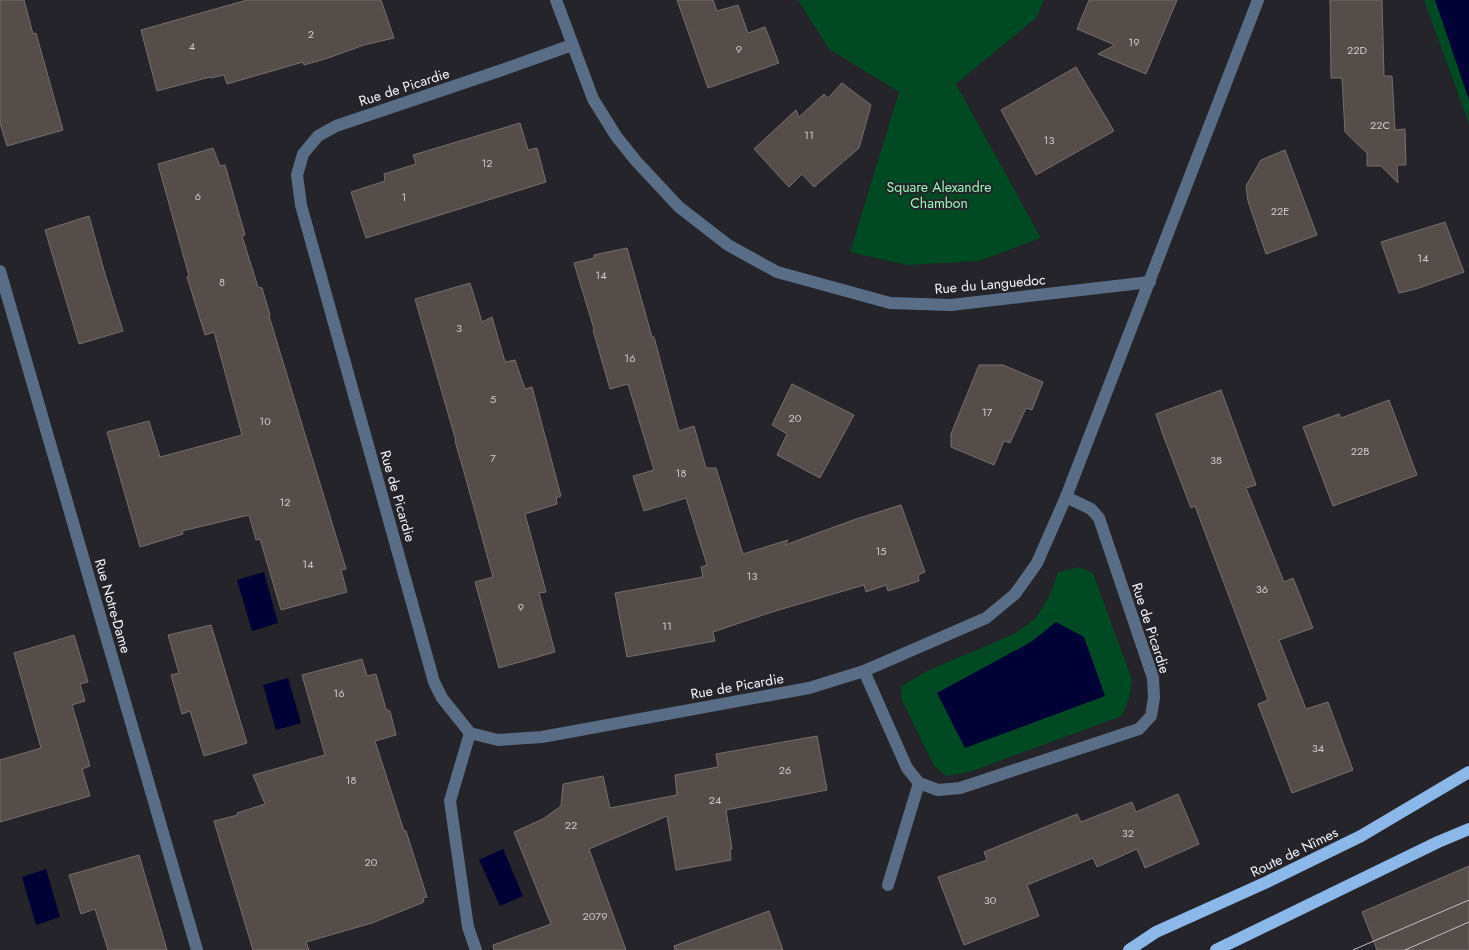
<svg xmlns="http://www.w3.org/2000/svg" width="1469" height="950" font-family="Jost,sans-serif">
  <rect width="100%" height="100%" fill="#25242a"/>
  <!-- green -->
  <g fill="#004a23">
    <path d="M798,0h246l-8,18 -80,66 85,154 -62,23 -72,4 -57,-13 49,-160 -70,-43z"/>
    <path d="M1424,0h45v124z"/>
    <path d="M1079,567l14,6 39,107 -3,18 -7,18 -153,56 -23,4 -12,-10 -33,-68 1,-12 25,-15 87,-37 21,-15 15,-24 8,-23z"/>
  </g>
  <!-- water -->
  <g fill="#000135">
    <path d="M1435,0h34v100z"/>
    <path d="M264,572l14,51 -26,8 -15,-51z"/>
    <path d="M1056,622l28,15 21,59 -140,52 -28,-55 94,-51z"/>
    <path d="M288,678l13,45 -25,7 -13,-45z"/>
    <path d="M503,849l20,47 -23,10 -21,-46z"/>
    <path d="M46,869l14,48 -24,8 -14,-48z"/>
  </g>
  <!-- building -->
  <g fill="#554d4a" stroke="#776f6c">
    <path d="M0,0h24l9,34 3,-1 27,97 -56,16 -7,-23z"/>
    <path d="M247,0h134l13,38 -30,7 -36,13 -24,7 -1,-3 -76,22 -3,-9 -13,3 -1,-1 -53,14 -16,-61z"/>
    <path d="M677,0h36l4,11 21,-6 10,28 17,-6 14,36 -71,25z"/>
    <path d="M1089,0h88l-31,74 -48,-20 17,-9 -38,-16z"/>
    <path d="M1330,0h52l2,76h8l3,54 10,-1 1,36h-9l1,18 -17,-17h-14v-13l-22,-21 -3,-54h-11z"/>
    <path d="M1076,67l38,64 -78,44 -35,-65z"/>
    <path d="M842,83l29,22 -12,43 -45,39 -12,-13 -13,13 -35,-38 42,-39 3,7 25,-23 4,4z"/>
    <path d="M520,123l8,27 9,-2 9,34 -180,56 -15,-46 34,-11 -1,-7 32,-10 -3,-9z"/>
    <path d="M213,148l7,18 5,-1 20,70 -3,1 16,51 4,1 8,27 -1,1 77,253 -5,1 6,22 -66,18 -21,-71 -4,1 -7,-25 -67,16 1,3 -43,13 -33,-115 42,-11 11,36 82,-22 -28,-103 -9,3 -18,-58 2,-1 -31,-112z"/>
    <path d="M1285,150l32,85 -51,19 -18,-53 -2,-15 15,-26z"/>
    <path d="M89,216l16,58 18,57 -44,13 -34,-114z"/>
    <path d="M1445,222l19,50 -48,17 -17,4 -18,-51z"/>
    <path d="M627,248l25,89h2l25,94 15,-5 12,42h10l27,86 45,-14 -3,5 71,-26 45,-14 24,67 -7,3 1,6 -31,10 -2,-6 -20,7 -2,-7 -92,27 -59,20 2,9 -88,16 -12,-64 88,-16 -2,-10 6,-2 -21,-67 -42,13 -11,-35 21,-6 -26,-86 -18,5 -17,-59 1,-1 -20,-66 20,-5v-3z"/>
    <path d="M470,283l12,39 10,-5 13,45 10,-2 10,29 7,-2 29,109 -5,2 1,6 -32,10 21,78 -7,1 16,59 -56,16 -24,-86 18,-5 -27,-98 -11,-38h1l-41,-142z"/>
    <path d="M979,365h24l40,17 -11,28 -6,-2 -16,35 -6,-2 -10,24 -43,-18v-13z"/>
    <path d="M792,384l62,31 -34,63 -43,-23 10,-21 -15,-9z"/>
    <path d="M1221,390l35,95 -10,3 38,94 9,-4 20,50 -34,12 27,69 22,-7 25,68 -61,23 -34,-89 10,-4 -73,-194 -4,2 -28,-73 -7,-21z"/>
    <path d="M1389,400l28,75 -84,31 -30,-79 36,-13 2,4z"/>
    <path d="M211,625l36,118 -43,13 -14,-45 -8,3 -11,-39 8,-2 -11,-38z"/>
    <path d="M74,635l14,47 -8,2 5,17 -13,4 18,61 -8,3 8,27 -90,26v-62l41,-12 -27,-95z"/>
    <path d="M362,659l5,17 9,-2 10,35 4,2 6,24 -21,6 29,90h2l21,66 -4,1 1,4 -52,21 -66,19 3,8h-56l-39,-129 24,-6 -1,-2 28,-9 -12,-29 72,-20 -23,-80z"/>
    <path d="M817,736l10,54 -101,20 6,39h-2l1,11 -55,10 -9,-54 -78,33 37,101h-132l-1,-5 58,-21 -37,-92 29,-13 18,-13 2,-22 40,-8 7,32 67,-13 -2,-20 43,-8 -2,-13z"/>
    <path d="M1178,794l21,50 -54,24 -8,-19 -40,18 -4,-9 -66,27 12,31 -75,29 -26,-68 49,-17 -3,-8 93,-38 4,8 51,-20 4,10z"/>
    <path d="M139,855l28,95h-59l-13,-41 -14,5 -12,-39z"/>
    <path d="M1469,866v84h-92l-15,-38z"/>
    <path d="M769,911l14,39h-108l-1,-4z"/>
  </g>
  <g fill="none" stroke-linecap="round" stroke-linejoin="round">
    <!-- street -->
    <g stroke="#596e86" stroke-width="12">
      <path d="M556,0l37,99 23,37 20,25 43,46 49,38 49,27 113,31 61,2 199,-23"/>
      <path d="M572,45l-67,24 -169,57 -18,10 -15,18 -6,21 4,30 133,477 8,16 28,35 28,7 44,-3 267,-49 55,-17 122,-53 29,-24 22,-31 29,-66 192,-497"/>
      <path d="M0,271l197,679"/>
      <path d="M864,671l43,97 12,15 19,7 22,-2 179,-59 12,-13 3,-18 -1,-20 -54,-160 -8,-9 -25,-12"/>
      <path d="M470,733l-20,68 18,126 8,23"/>
      <path d="M888,885l31,-102"/>
    </g>
    <!-- primary -->
    <g stroke="#8cb7e9" stroke-width="12">
      <path d="M1129,950l27,-18 111,-50 94,-46 108,-64"/>
      <path d="M1216,950l222,-108 31,-13"/>
    </g>
    <!-- tram -->
    <g stroke="#c1c0c4" stroke-width="1">
      <path d="M1353,950l116,-50"/>
      <path d="M1405,950l64,-28"/>
    </g>
  </g>
  <g text-anchor="middle" stroke-width="4" stroke-linejoin="round" paint-order="stroke">
    <!-- number labels -->
    <g font-size="11" fill="#cccacc">
      <text x="311" y="38">2</text>
      <text x="1134" y="46">19</text>
      <text x="192" y="50">4</text>
      <text x="739" y="53">9</text>
      <text x="1357" y="54">22D</text>
      <text x="1380" y="129">22C</text>
      <text x="809" y="139">11</text>
      <text x="1049" y="144">13</text>
      <text x="487" y="167">12</text>
      <text x="198" y="200">6</text>
      <text x="404" y="201">1</text>
      <text x="1280" y="215">22E</text>
      <text x="1423" y="262">14</text>
      <text x="601" y="279">14</text>
      <text x="222" y="286">8</text>
      <text x="459" y="332">3</text>
      <text x="630" y="362">16</text>
      <text x="493" y="403">5</text>
      <text x="987" y="416">17</text>
      <text x="795" y="422">20</text>
      <text x="265" y="425">10</text>
      <text x="1360" y="455">22B</text>
      <text x="493" y="462">7</text>
      <text x="1216" y="464">38</text>
      <text x="681" y="477">18</text>
      <text x="285" y="506">12</text>
      <text x="881" y="555">15</text>
      <text x="308" y="568">14</text>
      <text x="752" y="580">13</text>
      <text x="1262" y="593">36</text>
      <text x="521" y="611">9</text>
      <text x="667" y="630">11</text>
      <text x="339" y="697">16</text>
      <text x="1318" y="752">34</text>
      <text x="785" y="774">26</text>
      <text x="351" y="784">18</text>
      <text x="715" y="804">24</text>
      <text x="571" y="829">22</text>
      <text x="1128" y="837">32</text>
      <text x="371" y="866">20</text>
      <text x="990" y="904">30</text>
      <text x="595" y="920">2079</text>
    </g>
    <!-- street labels -->
    <g font-size="14" fill="#f4f3f7" stroke="#25242a">
      <text transform="translate(404 87) rotate(-18)" y="5">Rue de Picardie</text>
      <text transform="translate(990 284) rotate(-5)" y="5">Rue du Languedoc</text>
      <text transform="translate(398 496) rotate(74)" y="5">Rue de Picardie</text>
      <text transform="translate(113 606) rotate(74)" y="5">Rue Notre-Dame</text>
      <text transform="translate(1151 628) rotate(72)" y="5">Rue de Picardie</text>
      <text transform="translate(737 686) rotate(-10)" y="5">Rue de Picardie</text>
      <text transform="translate(1294 852) rotate(-26)" y="5">Route de Nîmes</text>
    </g>
    <!-- park labels -->
    <g font-size="14" fill="#98f8b5" stroke="#25242a">
      <text x="939" y="192">Square Alexandre<tspan x="939" dy="16">Chambon</tspan></text>
    </g>
  </g>
</svg>
